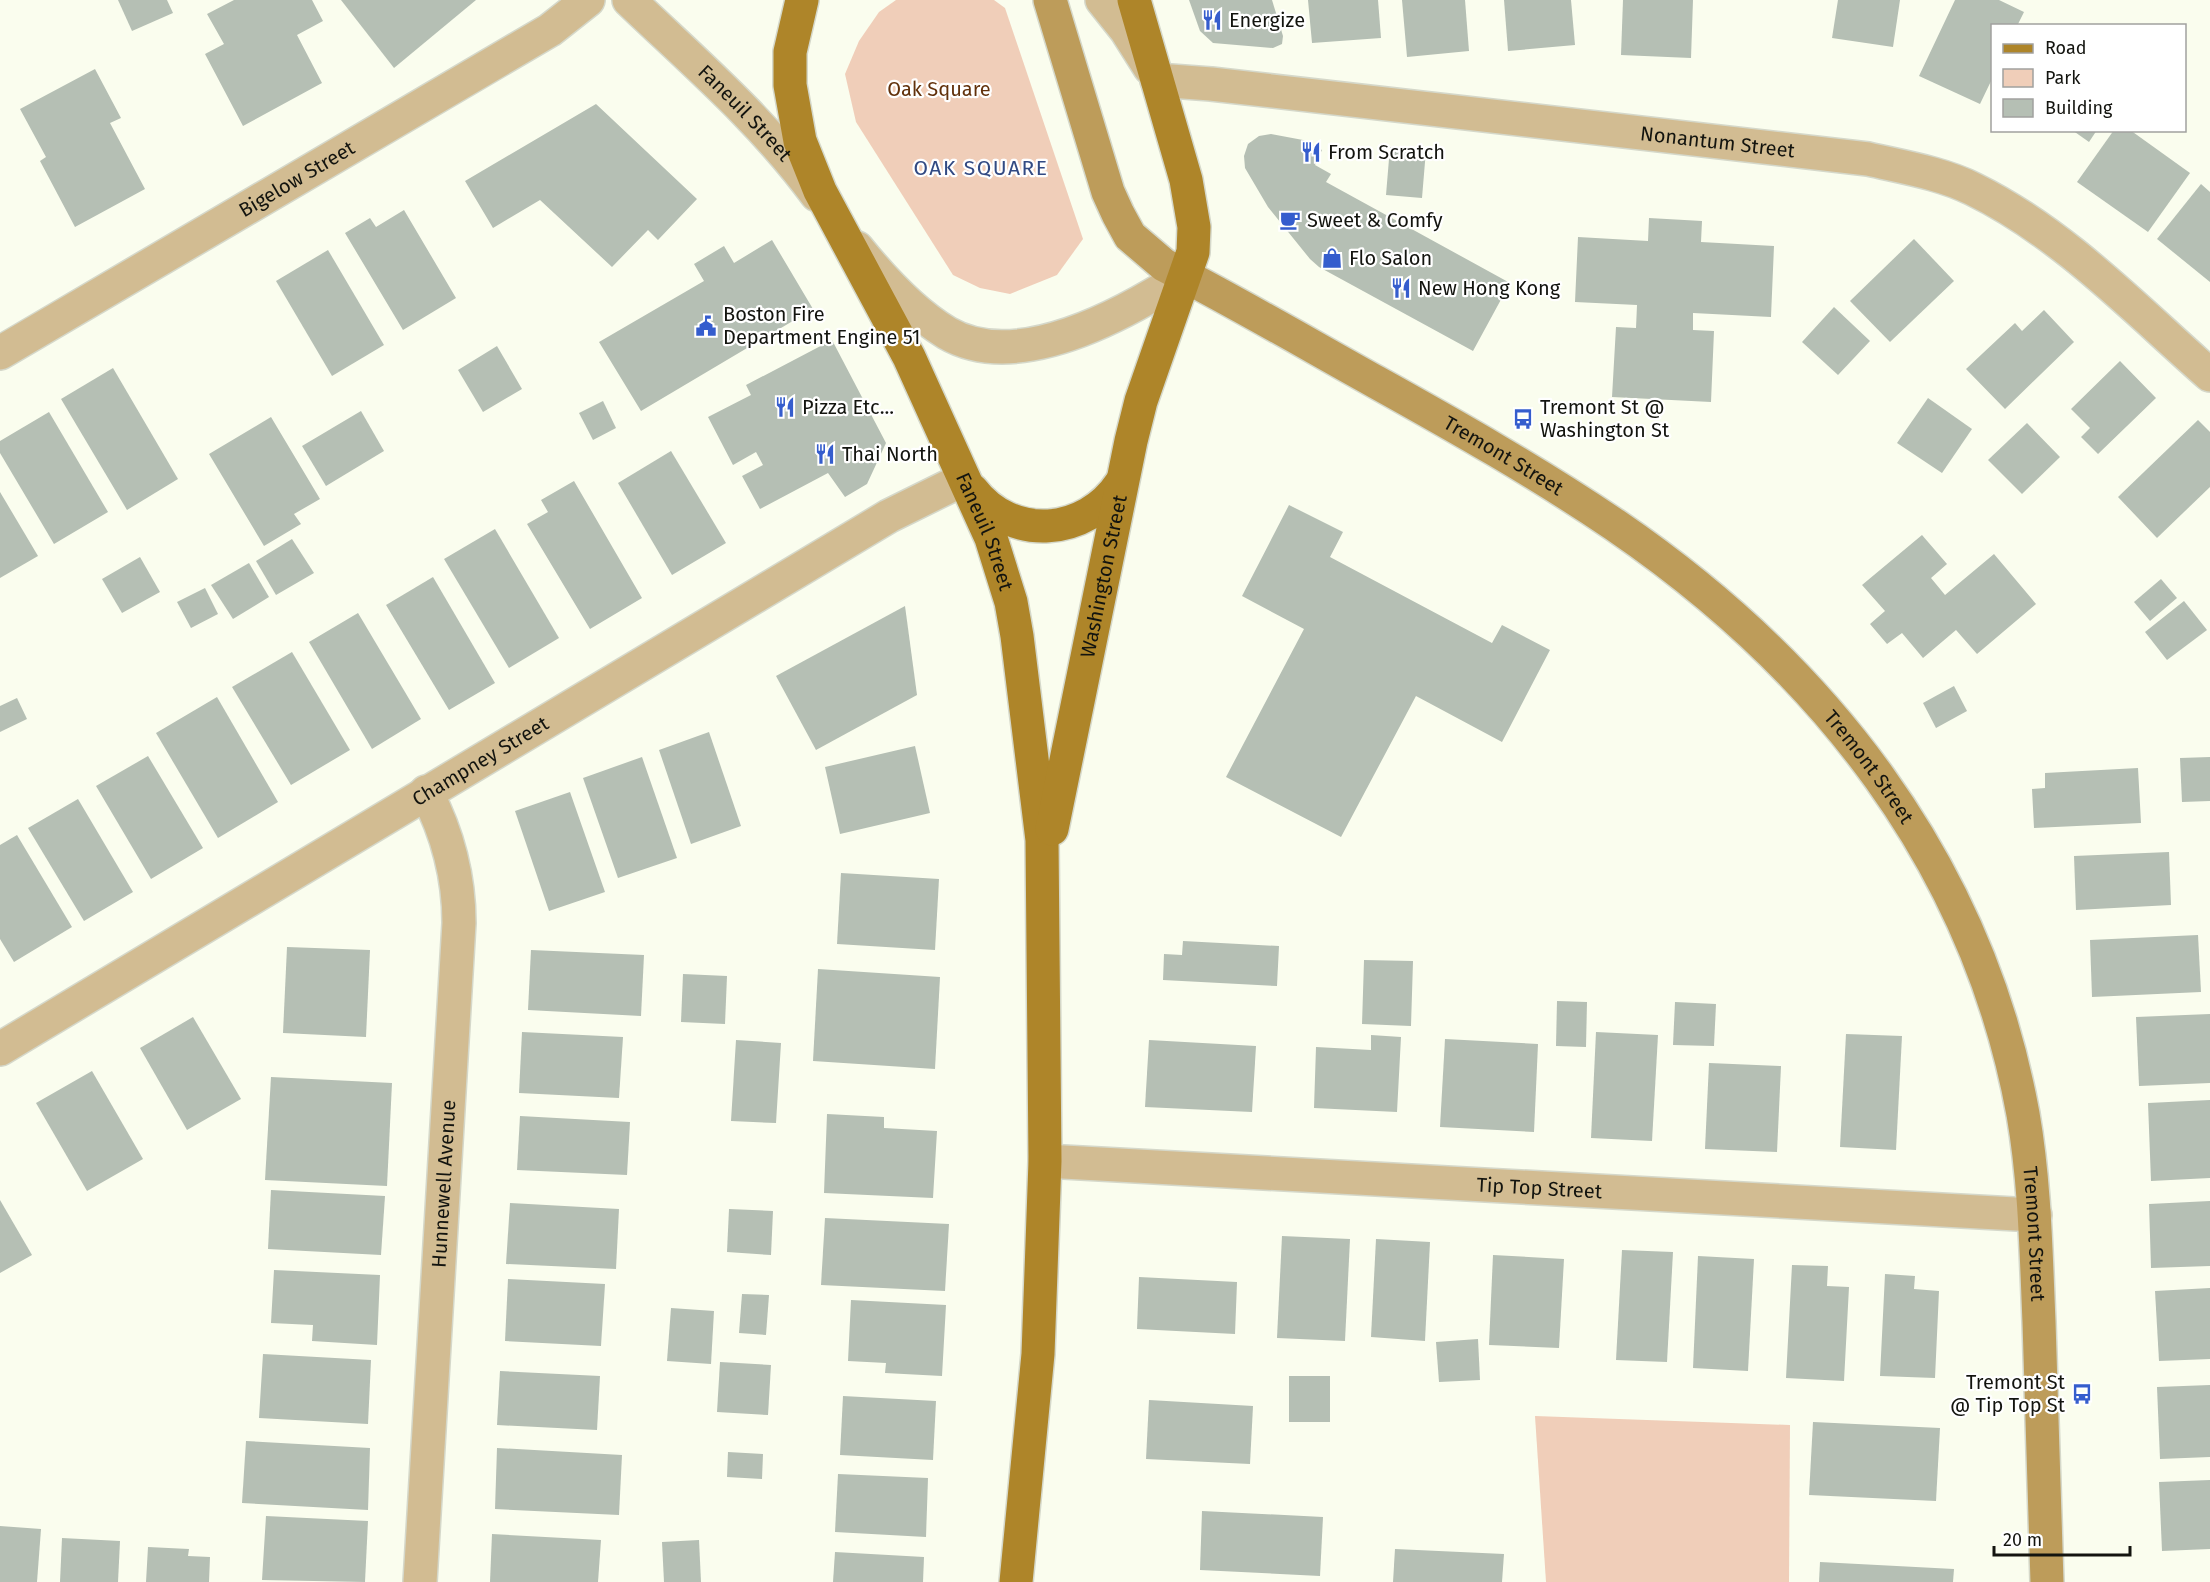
<svg xmlns="http://www.w3.org/2000/svg" width="2210" height="1582" font-family="'Fira Sans',sans-serif">
  <rect width="100%" height="100%" fill="#fafdee"/>
  <!-- green -->
  <g fill="#f0ceb9">
    <path d="M896,0h98l11,8 78,231 -26,36 -47,19 -30,-6 -27,-13 -97,-153 -11,-48 14,-33 20,-29z"/>
    <path d="M1535,1416l255,9 -1,157h-243z"/>
  </g>
  <!-- building -->
  <g fill="#b5bfb4">
    <path d="M118,0h49l6,13 -41,18z"/>
    <path d="M234,0h78l11,21 -26,14 25,48 -79,43 -38,-72 19,-10 -17,-30z"/>
    <path d="M341,0h135l-82,68z"/>
    <path d="M1189,0h83l11,36 -1,8 -9,4 -60,-5 -13,-12z"/>
    <path d="M1308,0h70l3,38 -69,5z"/>
    <path d="M1402,0h63l4,51 -62,6z"/>
    <path d="M1504,0h67l4,45 -67,6z"/>
    <path d="M1623,0h70l-2,58 -70,-3z"/>
    <path d="M1838,0h62l-7,47 -61,-9z"/>
    <path d="M1955,0h44l25,12 -7,14h-25v53l-12,25 -61,-28z"/>
    <path d="M95,69l26,49 -11,5 35,66 -70,38 -35,-66 6,-4 -26,-48z"/>
    <path d="M596,104l101,95 -39,41 -10,-10 -36,37 -72,-67 -47,28 -28,-47z"/>
    <path d="M2072,130h25l-8,12z"/>
    <path d="M2114,130h16l60,43 -42,59 -71,-50z"/>
    <path d="M1271,134l32,6 19,10 -7,15 16,9 -5,8 184,101 -37,68 -154,-84 -9,-8 -42,-52 -23,-39 -1,-12 4,-12 11,-8z"/>
    <path d="M1390,147l36,3 -4,48 -36,-3z"/>
    <path d="M2201,184l9,8v90l-53,-43z"/>
    <path d="M404,210l52,88 -53,32 -58,-97 25,-15 6,9z"/>
    <path d="M1649,218l53,3 -1,21 73,4 -3,71 -78,-4v17l21,1 -3,71 -99,-5 4,-70 20,1 1,-23 -62,-3 3,-65 70,4z"/>
    <path d="M1914,239l40,42 -64,61 -40,-41z"/>
    <path d="M772,240l41,69 -172,102 -42,-69 105,-61 -10,-17 30,-18 10,17z"/>
    <path d="M328,250l56,95 -52,31 -56,-95z"/>
    <path d="M1834,307l36,34 -32,34 -36,-33z"/>
    <path d="M2044,310l30,32 -69,67 -39,-40 49,-46 7,8z"/>
    <path d="M832,340l54,103 -19,41 -22,13 -17,-24 -68,36 -18,-33 21,-11 -7,-13 -23,13 -25,-48 43,-22 -5,-10z"/>
    <path d="M497,346l25,43 -39,23 -25,-42z"/>
    <path d="M2120,361l36,37 -58,56 -17,-17 9,-9 -19,-19z"/>
    <path d="M113,368l65,111 -51,31 -66,-111z"/>
    <path d="M1928,398l44,31 -30,44 -45,-30z"/>
    <path d="M603,401l13,27 -23,12 -14,-27z"/>
    <path d="M361,411l23,40 -58,35 -24,-40z"/>
    <path d="M49,412l59,100 -54,32 -54,-91v-12z"/>
    <path d="M271,417l49,82 -26,15 7,10 -37,22 -55,-92z"/>
    <path d="M2198,420l12,12v55l-53,51 -39,-41z"/>
    <path d="M2027,423l33,34 -38,37 -34,-34z"/>
    <path d="M671,451l55,92 -54,32 -54,-92z"/>
    <path d="M574,481l68,117 -52,31 -63,-105 21,-12 -7,-12z"/>
    <path d="M0,492l38,64 -38,22z"/>
    <path d="M1289,505l54,27 -13,25 162,86 10,-18 48,25 -48,92 -86,-46 -75,141 -115,-60 78,-148 -62,-33z"/>
    <path d="M495,529l64,109 -50,30 -65,-109z"/>
    <path d="M1922,535l25,29 -16,14 14,17 49,-41 42,50 -59,50 -21,-24 -33,28 -21,-25 -15,11 -17,-20 15,-13 -23,-26z"/>
    <path d="M292,539l22,34 -38,22 -20,-34z"/>
    <path d="M140,557l20,35 -38,21 -20,-34z"/>
    <path d="M249,563l20,34 -36,22 -22,-34z"/>
    <path d="M433,577l62,106 -46,27 -63,-105z"/>
    <path d="M2161,579l16,19 -27,23 -16,-19z"/>
    <path d="M205,588l13,26 -27,14 -14,-26z"/>
    <path d="M2184,601l23,29 -40,30 -22,-28z"/>
    <path d="M905,606l12,89 -101,55 -40,-74z"/>
    <path d="M358,613l63,106 -49,30 -63,-107z"/>
    <path d="M292,652l58,98 -59,35 -59,-98z"/>
    <path d="M1954,686l13,25 -31,17 -13,-25z"/>
    <path d="M217,697l61,105 -60,36 -62,-105z"/>
    <path d="M17,698l10,21 -27,13v-26z"/>
    <path d="M709,732l32,94 -50,18 -32,-94z"/>
    <path d="M915,746l15,67 -90,21 -15,-67z"/>
    <path d="M148,756l55,92 -52,31 -55,-93z"/>
    <path d="M642,757l35,101 -59,20 -35,-100z"/>
    <path d="M2210,757v44l-28,1 -2,-44z"/>
    <path d="M2138,768l3,55 -107,5 -2,-39 13,-1v-15z"/>
    <path d="M570,792l35,100 -56,19 -34,-100z"/>
    <path d="M78,799l55,93 -49,29 -56,-93z"/>
    <path d="M17,835l55,92 -58,35 -14,-23v-94z"/>
    <path d="M2169,852l2,53 -95,5 -2,-54z"/>
    <path d="M841,873l98,6 -4,71 -98,-6z"/>
    <path d="M2198,935l3,57 -109,5 -2,-57z"/>
    <path d="M1183,941l96,5 -2,40 -114,-6 1,-26 18,1z"/>
    <path d="M287,947l83,3 -4,87 -83,-4z"/>
    <path d="M531,950l113,5 -3,61 -113,-6z"/>
    <path d="M1364,960l49,1 -2,65 -49,-2z"/>
    <path d="M818,969l122,8 -5,92 -122,-8z"/>
    <path d="M683,974l44,2 -2,48 -44,-2z"/>
    <path d="M1557,1001l30,1 -1,45 -30,-1z"/>
    <path d="M1675,1002l41,2 -2,42 -41,-1z"/>
    <path d="M2210,1014v69l-71,3 -3,-69z"/>
    <path d="M193,1017l48,82 -54,31 -47,-82z"/>
    <path d="M522,1032l101,5 -4,61 -100,-5z"/>
    <path d="M1596,1032l62,3 -6,106 -61,-3z"/>
    <path d="M1846,1034l56,2 -6,114 -56,-3z"/>
    <path d="M1371,1035l30,2 -4,75 -83,-4 2,-61 55,3z"/>
    <path d="M1445,1039l93,5 -4,88 -94,-5z"/>
    <path d="M736,1040l45,3 -5,80 -45,-2z"/>
    <path d="M1149,1040l107,6 -4,66 -107,-5z"/>
    <path d="M1709,1063l72,3 -4,86 -72,-3z"/>
    <path d="M92,1071l51,88 -56,32 -51,-88z"/>
    <path d="M271,1077l121,6 -5,103 -122,-6z"/>
    <path d="M2210,1100v78l-59,3 -3,-78z"/>
    <path d="M827,1114l57,3v11l53,3 -4,67 -109,-5z"/>
    <path d="M520,1116l110,6 -3,53 -110,-5z"/>
    <path d="M271,1190l114,6 -4,59 -113,-6z"/>
    <path d="M0,1200l32,55 -32,18z"/>
    <path d="M2210,1201v65l-59,2 -2,-64z"/>
    <path d="M510,1203l109,6 -3,60 -110,-5z"/>
    <path d="M729,1209l44,2 -2,44 -44,-3z"/>
    <path d="M825,1218l124,6 -4,67 -124,-6z"/>
    <path d="M1282,1236l68,3 -5,102 -68,-3z"/>
    <path d="M1376,1239l54,3 -5,99 -54,-4z"/>
    <path d="M1622,1250l51,2 -6,110 -51,-2z"/>
    <path d="M1493,1255l71,4 -5,89 -70,-3z"/>
    <path d="M1698,1256l56,3 -6,112 -55,-3z"/>
    <path d="M1792,1265l36,1 -1,20 22,1 -5,94 -58,-3z"/>
    <path d="M274,1270l106,5 -3,70 -65,-4 1,-16 -42,-2z"/>
    <path d="M1885,1274l30,2 -1,13 25,2 -4,87 -55,-2z"/>
    <path d="M1139,1277l98,5 -2,52 -98,-5z"/>
    <path d="M508,1279l97,5 -4,62 -96,-5z"/>
    <path d="M2210,1288v71l-51,2 -4,-70z"/>
    <path d="M742,1294l27,1 -3,40 -27,-2z"/>
    <path d="M851,1300l95,5 -4,71 -57,-3 1,-10 -38,-2z"/>
    <path d="M671,1308l43,3 -3,53 -44,-3z"/>
    <path d="M1478,1339l2,41 -41,2 -3,-40z"/>
    <path d="M263,1354l108,6 -3,64 -109,-6z"/>
    <path d="M720,1362l51,3 -3,50 -51,-3z"/>
    <path d="M500,1371l100,5 -3,54 -100,-5z"/>
    <rect x="1289" y="1376" width="41" height="46"/>
    <path d="M2210,1385v72l-50,2 -3,-72z"/>
    <path d="M843,1396l93,5 -3,59 -93,-5z"/>
    <path d="M1149,1400l104,6 -3,58 -104,-5z"/>
    <path d="M1813,1422l127,6 -4,73 -127,-6z"/>
    <path d="M246,1441l124,7 -2,62 -126,-7z"/>
    <path d="M497,1448l125,7 -3,60 -124,-6z"/>
    <path d="M728,1452l35,2 -1,25 -35,-2z"/>
    <path d="M838,1474l90,4 -2,59 -91,-5z"/>
    <path d="M2210,1480v69l-48,2 -3,-69z"/>
    <path d="M1202,1511l121,6 -3,59 -120,-6z"/>
    <path d="M266,1516l102,5 -3,61 -103,-2z"/>
    <path d="M0,1526l41,3 -4,53h-37z"/>
    <path d="M492,1534l109,6 -3,42h-108z"/>
    <path d="M62,1538l58,3 -2,41h-58z"/>
    <path d="M699,1540l2,42h-37l-2,-40z"/>
    <path d="M148,1547l41,2 -1,7 22,1 -1,25h-63z"/>
    <path d="M1395,1549l109,5 -2,28h-109z"/>
    <path d="M835,1552l89,5 -1,25h-90z"/>
    <path d="M1820,1562l134,7 -1,13h-134z"/>
  </g>
  <g fill="none" stroke-linecap="round" stroke-linejoin="round">
    <!-- minor casing -->
    <g stroke="#d5d8ca" stroke-width="36">
      <g id="minor">
        <path id="s1" d="M1157,80l54,4 657,75c34,8 73,14 105,30 90,44 162,120 237,186"/>
        <path id="s2" d="M0,353l550,-323 38,-30"/>
        <path id="s3" d="M0,1049l889,-533 75,-37"/>
        <path id="s4" d="M1045,1161l990,54"/>
        <path id="s5" d="M420,1582l39,-659c0,-47 -11,-89 -33,-131"/>
      </g>
    </g>
    <!-- tertiary casing -->
    <g stroke="#d5d8ca" stroke-width="36">
      <g id="tertiary">
        <path id="s6" d="M629,0c66,63 134,121 188,195"/>
        <path d="M1102,0l24,30 24,38"/>
        <path d="M857,248c25,31 55,64 90,85 70,41 178,-19 238,-58"/>
      </g>
    </g>
    <!-- secondary casing -->
    <g stroke="#d5d8ca" stroke-width="36">
      <g id="secondary">
        <path id="s7" d="M1050,0l58,192 10,22 12,22 34,29c72,37 142,78 212,117 81,45 162,91 239,143 208,142 362,337 408,589 12,69 13,139 16,208 3,87 5,173 8,260"/>
      </g>
    </g>
    <!-- primary casing -->
    <g stroke="#d5d8ca" stroke-width="36">
      <g id="primary">
        <path id="s8" d="M802,0l-12,52v33l10,56 20,50 89,166 82,181 20,64 6,34 25,204 3,321 -7,193 -22,228"/>
        <path d="M972,490c40,52 114,46 149,-7"/>
        <path id="s9" d="M1052,829l79,-388 10,-40 52,-149 1,-25 -8,-47 -52,-180"/>
      </g>
    </g>
    <!-- minor -->
    <use href="#minor" stroke="#d2bc92" stroke-width="33"/>
    <!-- tertiary -->
    <use href="#tertiary" stroke="#d2bc92" stroke-width="33"/>
    <!-- secondary -->
    <use href="#secondary" stroke="#bd9c5a" stroke-width="33"/>
    <!-- primary -->
    <use href="#primary" stroke="#ae8529" stroke-width="33"/>
  </g>
  <!-- icons -->
  <defs>
    <g id="restaurant-bare" transform="scale(1.62)"><path d="M-5-6h1v4h1v-4h1v4h1v-4h1v5L-1.5 .5V6h-2V.5L-5-1ZM5-6V6H3V1.5H1.5Q1.5-4 5-6Z" fill="#355dcd" stroke="#fff" stroke-width="2.5" paint-order="stroke"/></g>
    <g id="cafe-bare" transform="scale(1.62)"><path d="M-5.5-4.5H6V0H3Q3 3.5 0 3.5H-2.5Q-5.5 3.5-5.5 0ZM3-3.2v2h1.7v-2ZM-6 4.5H4V6H-6Z" fill="#355dcd" stroke="#fff" stroke-width="2.5" paint-order="stroke"/></g>
    <g id="shop-bare" transform="scale(1.62)"><path d="M-5-2.5h2.3a2.7 3.5 0 0 1 5.4 0H5L5.5 6h-11ZM-1.5-2.5h3a1.5 2.3 0 0 0-3 0Z" fill="#355dcd" stroke="#fff" stroke-width="2.5" paint-order="stroke"/></g>
    <g id="civic-bare" transform="scale(1.62)"><path d="M-.6-6.5H3V-4.5H.6V-3L4-1V1h2V6H-6V1h2V-1L-.6-3ZM-1.2 2.5V6h2.4V2.5Z" fill="#355dcd" stroke="#fff" stroke-width="2.5" paint-order="stroke"/></g>
    <g id="bus-bare" transform="scale(1.62)"><path d="M-5-6H5V4H4V6H2V4H-2V6H-4V4H-5ZM-3.5-4V0h7V-4ZM-3.5 1.2v1.5H-2V1.2ZM2 1.2v1.5H3.5V1.2Z" fill="#355dcd" stroke="#fff" stroke-width="2.5" paint-order="stroke"/></g>
  </defs>
  <g fill-rule="evenodd">
    <use href="#restaurant-bare" x="1212" y="20"/>
    <use href="#restaurant-bare" x="1311" y="152"/>
    <use href="#cafe-bare" x="1290" y="220"/>
    <use href="#shop-bare" x="1332" y="258"/>
    <use href="#restaurant-bare" x="1401" y="288"/>
    <use href="#civic-bare" x="706" y="326"/>
    <use href="#restaurant-bare" x="785" y="407"/>
    <use href="#bus-bare" x="1523" y="419"/>
    <use href="#restaurant-bare" x="825" y="454"/>
    <use href="#bus-bare" x="2082" y="1394"/>
  </g>
  <g text-anchor="middle" stroke-width="4.5" stroke-linejoin="round" paint-order="stroke">
    <!-- poi labels -->
    <g font-size="20" fill="#13140f" stroke="#fff" text-anchor="start">
      <text x="1229" y="27">Energize</text>
      <text x="1328" y="159">From Scratch</text>
      <text x="1307" y="227">Sweet &amp; Comfy</text>
      <text x="1349" y="265">Flo Salon</text>
      <text x="1418" y="295">New Hong Kong</text>
      <text x="723" y="321">Boston Fire<tspan x="723" dy="23">Department Engine 51</tspan></text>
      <text x="802" y="414">Pizza Etc...</text>
      <text x="1540" y="414">Tremont St @<tspan x="1540" dy="23">Washington St</tspan></text>
      <text x="842" y="461">Thai North</text>
      <text x="2065" y="1389" text-anchor="end">Tremont St<tspan x="2065" dy="23">@ Tip Top St</tspan></text>
    </g>
    <!-- park labels -->
    <g font-size="20" fill="#62310b" stroke="#fff">
      <text x="939" y="96">Oak Square</text>
    </g>
    <!-- street labels -->
    <g font-size="20" fill="#13140f" stroke="#fff">
      <text dy="7" stroke="none"><textPath href="#s6" startOffset="162">Faneuil Street</textPath></text>
      <text dy="7" stroke="none"><textPath href="#s1" startOffset="564">Nonantum Street</textPath></text>
      <text dy="7" stroke="none"><textPath href="#s2" startOffset="344">Bigelow Street</textPath></text>
      <text dy="7" stroke="none"><textPath href="#s7" startOffset="684">Tremont Street</textPath></text>
      <text dy="7" stroke="none"><textPath href="#s8" startOffset="576">Faneuil Street</textPath></text>
      <text dy="7" stroke="none"><textPath href="#s9" startOffset="258">Washington Street</textPath></text>
      <text dy="7" stroke="none"><textPath href="#s3" startOffset="560">Champney Street</textPath></text>
      <text dy="7" stroke="none"><textPath href="#s7" startOffset="1168">Tremont Street</textPath></text>
      <text dy="7" stroke="none"><textPath href="#s5" startOffset="399">Hunnewell Avenue</textPath></text>
      <text dy="7" stroke="none"><textPath href="#s4" startOffset="495">Tip Top Street</textPath></text>
      <text dy="7" stroke="none"><textPath href="#s7" startOffset="1672">Tremont Street</textPath></text>
    </g>
    <!-- neighbourhood labels -->
    <g font-size="21" letter-spacing="1.5" fill="#324a83" stroke="#fff">
      <text x="981" y="175">OAK SQUARE</text>
    </g>
  </g>
  <!-- legend -->
  <rect x="1991" y="24" width="195" height="108" fill="#ffffff" stroke="#a1a19f" stroke-width="1.5"/>
  <rect x="2003" y="44" width="30" height="9" fill="#ae8529" stroke="#a1a19f" stroke-width="1.5"/>
  <text x="2045" y="54" font-size="18" fill="#13140f">Road</text>
  <rect x="2003" y="69" width="30" height="18" fill="#f0ceb9" stroke="#a1a19f" stroke-width="1.5"/>
  <text x="2045" y="84" font-size="18" fill="#13140f">Park</text>
  <rect x="2003" y="99" width="30" height="18" fill="#b5bfb4" stroke="#a1a19f" stroke-width="1.5"/>
  <text x="2045" y="114" font-size="18" fill="#13140f">Building</text>
  <!-- scale -->
  <path d="M1994 1546v9h136v-9" fill="none" stroke="#13140f" stroke-width="3"/>
  <text x="2003" y="1546" font-size="18" fill="#13140f" stroke="#ffffff" stroke-width="4.5" paint-order="stroke">20 m</text>
</svg>
